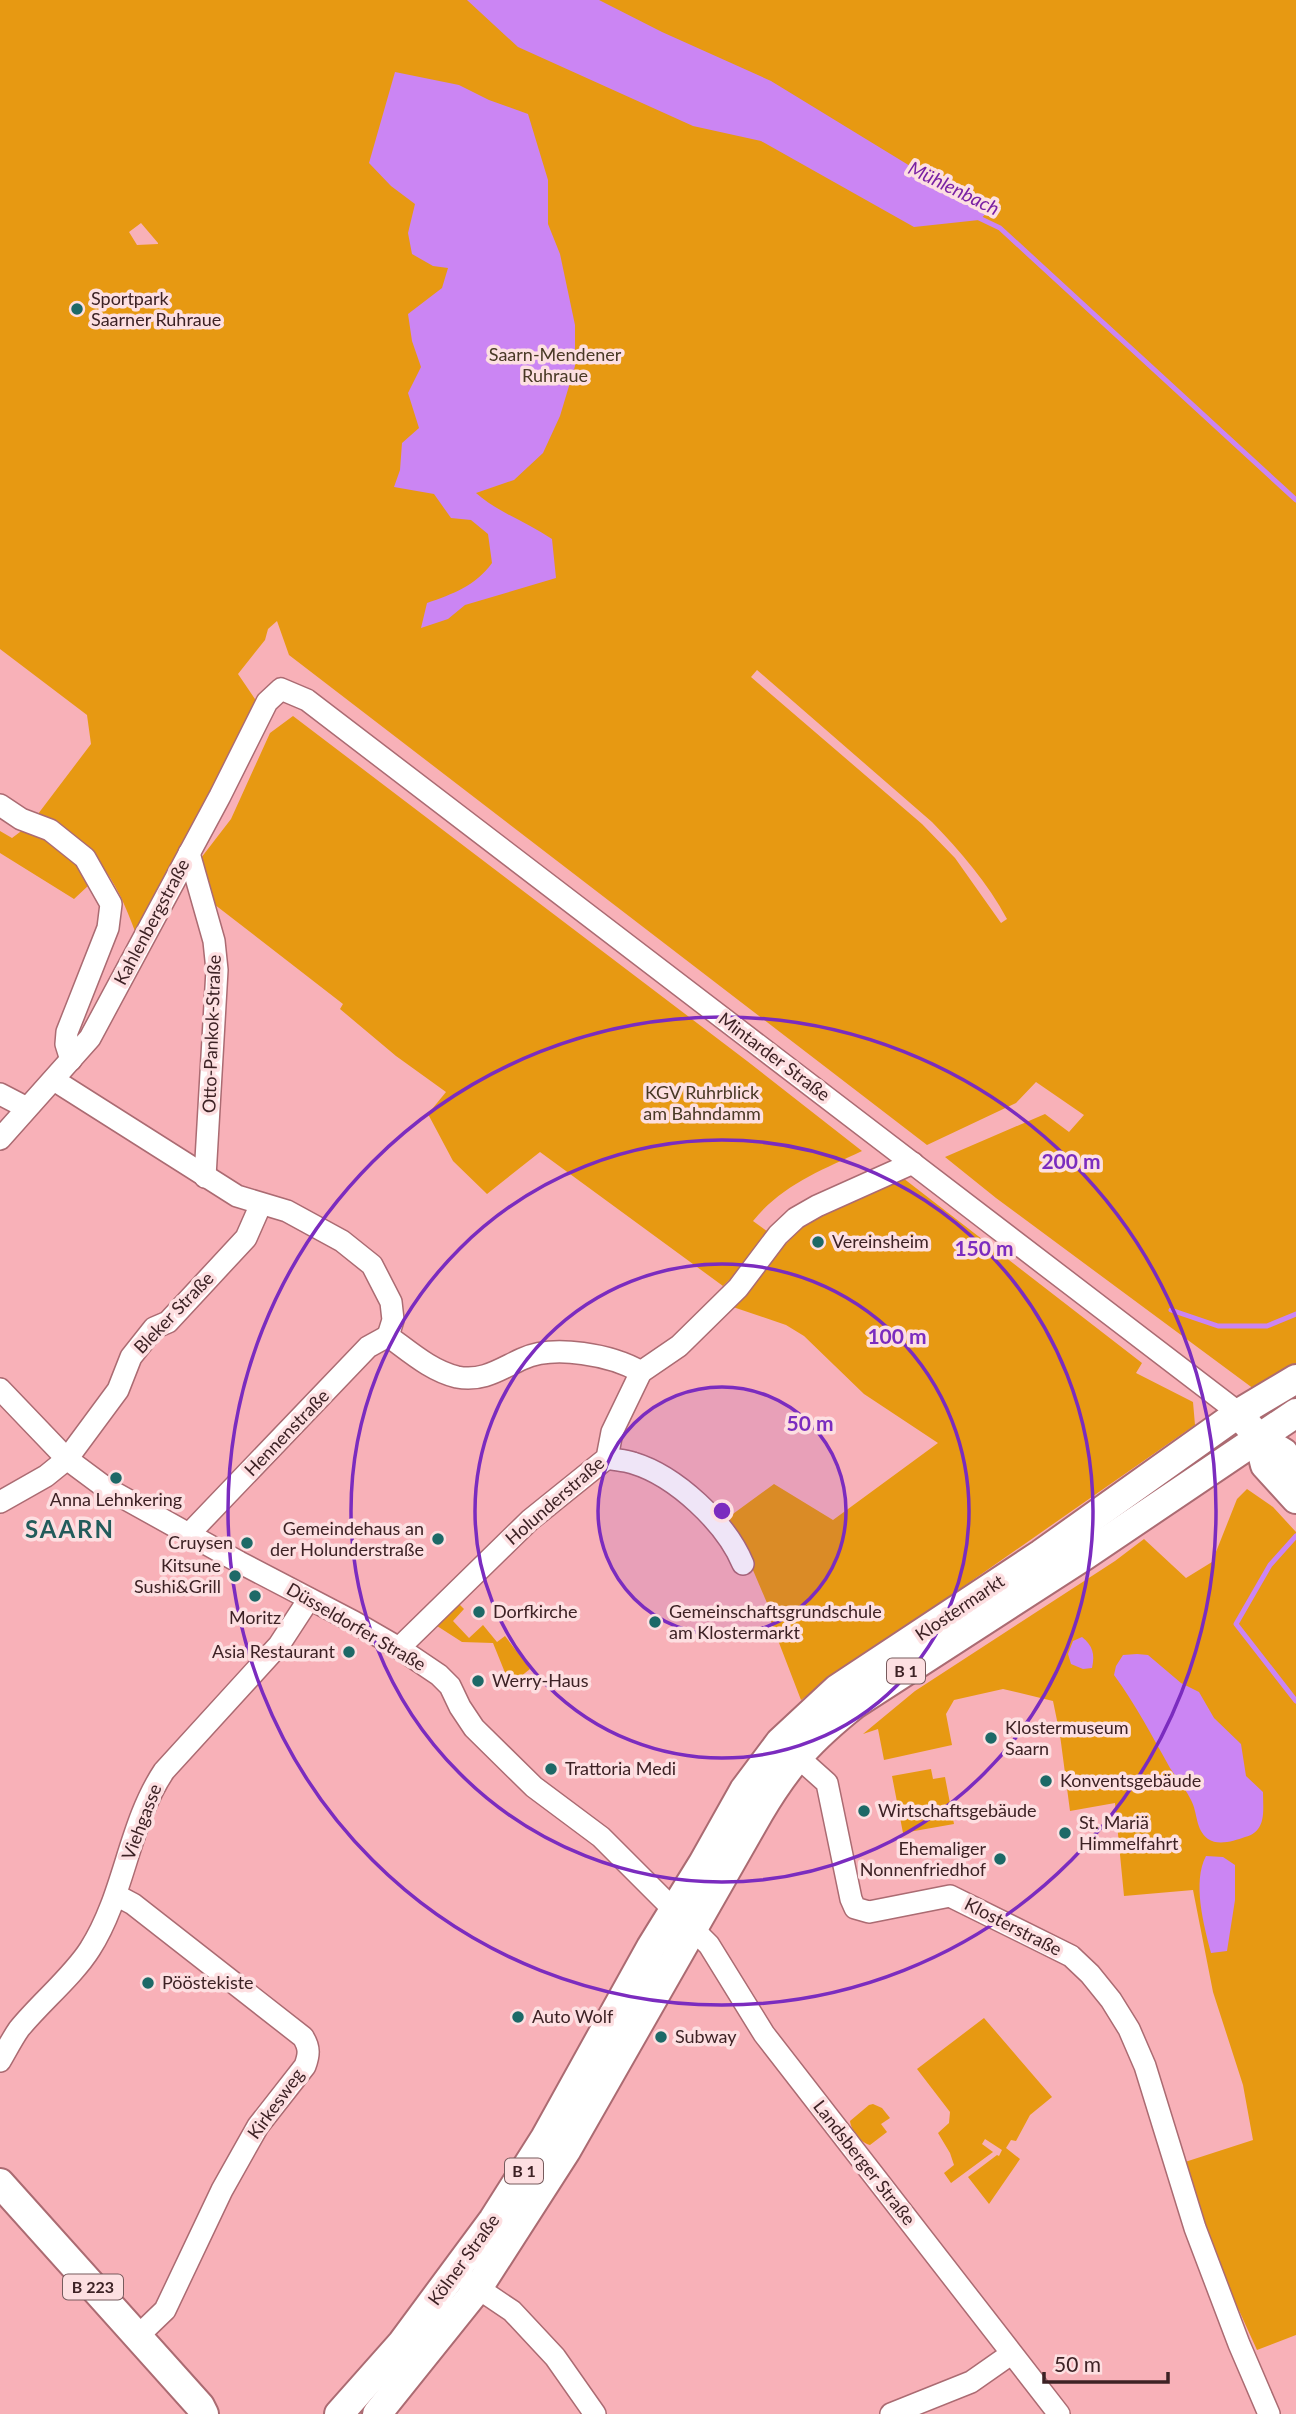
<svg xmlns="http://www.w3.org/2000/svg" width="1296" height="2414" font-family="Lato,sans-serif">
  <rect width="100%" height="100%" fill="#f8b1b8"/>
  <!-- green -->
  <g fill="#e79912" fill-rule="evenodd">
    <path d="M0,0h1296v1364l-42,25 -258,-191 -51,-41 100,-43 24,18 15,-17 -48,-33 -20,21 -89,42 -638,-490 -12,-34 -9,8 -3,11 -27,34 19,28 -121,232c-21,-59 -43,-90 -98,-120l53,-70 -4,-29 -87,-66zM141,223l17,20v1l-21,1 -8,-13zM757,670l175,152c28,29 56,61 75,97l-6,4 -46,-65 -33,-34 -171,-147z"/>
    <path d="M293,716l454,345 115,90c-40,19 -80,34 -109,70l15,11 -19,29 -26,25 -183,-134 -53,42 -34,-33 -25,-47 18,-22 -50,-36 -56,-47 3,-5 -133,-103 -9,-43 30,-39 39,-86z"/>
    <path d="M24,829c33,12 49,24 65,56l-15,14 -74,-46v-22l12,7z"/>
    <path d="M903,1178l239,185 -6,10 57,29 2,23 -394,275 -30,-78 2,-5 -35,-82 -12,-16 48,-35 59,36 105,-77 -74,-49 -60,-58 -18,-11 -53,-18 25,-34 47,-49z"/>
    <path d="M1247,1489l26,18 23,25v803l-39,15c-27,-60 -58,-123 -72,-188l68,-22 -10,-55 -30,-93 -20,-102 -69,6 -9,-93 -45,8 -10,-76 -7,-34 -50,-12 -49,11 -8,14 6,31 -68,15 -6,-31 -15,5 52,-43 200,-130 29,-22 42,39 26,-16 25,-63z"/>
    <path d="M456,1601l8,8 -11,12 16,17 14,-13 14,17 8,-6 25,33 -20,16 -17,-42 -31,-1 -28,-18z"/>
    <path d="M931,1769l2,10 12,-2 9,47 -51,9 -11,-57z"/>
    <path d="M984,2018l68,79 -22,18 -14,26 -5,-1 -5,8 14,11 -31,45 -21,-27 29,-22 2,1 3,-6 -17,-11 -3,5 11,8 -42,31 -7,-10 10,-8 -4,-12 -12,-20 11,-10 1,-11 -33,-43z"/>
    <path d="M873,2104l9,4 8,10 -9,6 6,8 -17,13c-9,-2 -19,-15 -20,-24l19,-16z"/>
  </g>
  <!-- water -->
  <g fill="#cb85f3">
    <path d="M467,0h132l63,32 109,49 216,132 -8,7 -65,7 -153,-86 -68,-15 -175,-79z"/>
    <path d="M395,72l64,13 30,15 39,14 20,66v44l12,30 15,71v41l-15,50 -17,37 -29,27 -38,13c23,20 51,29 76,46l4,39 -91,27 -17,14 -27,9 6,-25c26,-9 48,-17 65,-40l-4,-29 -17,-14 -20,-2 -17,-24 -40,-7 6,-17 2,-27 17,-15 -11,-35 13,-26 -9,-26 -4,-27 34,-26 6,-20 -15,-2 -21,-12 -4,-21 7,-29 -24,-18 -22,-23z"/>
    <path d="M1082,1637c11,9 13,17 10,31l-9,1 -12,-5 -3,-10 5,-13z"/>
    <path d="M1137,1654l11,1 33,28 18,9 15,26 27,26 5,32 17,16c0,19 4,39 -18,45 -11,4 -27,9 -37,2 -13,-10 -10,-26 -17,-39 -5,-11 -14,-21 -21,-32 -18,-32 -34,-63 -56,-93l2,-9 7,-11z"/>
    <path d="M1206,1856l17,1 12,8v35l-8,51 -16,2c-7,-27 -19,-71 -5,-97z"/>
  </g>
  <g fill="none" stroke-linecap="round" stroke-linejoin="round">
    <!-- stream -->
    <g stroke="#cb85f3" stroke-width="5">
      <path d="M977,217l23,11 296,272"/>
      <path d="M1171,1310l47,16h49l29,-12"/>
      <path d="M1296,1536l-26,29 -34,59 60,77"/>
    </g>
    <!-- minor casing -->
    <g stroke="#ab6b72" stroke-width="24">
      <g id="minor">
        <path d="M0,805l21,14 29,11 35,28 26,46 -3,24 -41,104 -1,12 5,16"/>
        <path d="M189,853l25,88 3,29 -12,207"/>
        <path d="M54,1080l183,116 50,15 55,30 30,24 19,37 2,18 -5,16"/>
        <path d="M0,1094l27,14"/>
        <path d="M0,1139l90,-101 130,-242 47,-94 14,-13 26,11 932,713"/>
        <path d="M388,1336c21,15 43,35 69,41 26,5 43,-8 65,-18 32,-15 90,-4 119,13"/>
        <path d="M0,1389l67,70 39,29 133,74 115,60 45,26 40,27 11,11 10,21 14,21 60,59 67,50 108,108 55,89 295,380"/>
        <path d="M607,1458c8,2 18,2 26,5 43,13 93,60 110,101"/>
        <path d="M0,1502l46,-26 21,-17 51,-69 13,-33 23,-29 14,-6 78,-84 15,-34"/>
        <path d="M189,1534l179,-187 20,-11"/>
        <path d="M399,1648l131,-128 77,-62 5,-26 29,-60 38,-26 59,-58 40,-53 18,-17 21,-12 96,-43"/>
        <path d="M789,1749l38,34 24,116 4,9 14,4 81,-16 121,60 19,18 21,26 18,29 16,37 50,162 44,116 30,70"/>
        <path d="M116,1895l17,9 170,133c7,11 6,18 2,29l-47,60 -36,64 -57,120 -27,26"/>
        <path d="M0,2061c6,-10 12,-22 19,-32 21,-26 54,-53 71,-80 35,-55 38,-124 74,-178l115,-126 30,-46"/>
        <path d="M466,2280l46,31 43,46 40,57"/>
        <path d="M891,2414l80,-32 40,-28"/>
      </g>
    </g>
    <!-- major casing -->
    <g stroke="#ab6b72" stroke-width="32">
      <g id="major">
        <path d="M1247,1424l11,13 26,16 12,18"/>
        <path d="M1258,1437l7,28 31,34"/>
        <path d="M0,2183l200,223 4,8"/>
        <path d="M339,2414l63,-71 91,-123 52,-82 106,-191 52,-84 41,-73 36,-48 57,-53 204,-135 198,-141 57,-34"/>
        <path d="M377,2414l101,-126 88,-137 193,-338c29,-49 52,-74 96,-109l229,-148 212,-143"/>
      </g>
    </g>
    <!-- minor -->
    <use href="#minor" stroke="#fff" stroke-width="21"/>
    <!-- major -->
    <use href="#major" stroke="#fff" stroke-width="28"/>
  </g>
  <!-- distance rings -->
  <circle cx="722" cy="1511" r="124" fill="#7b2cbf" fill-opacity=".12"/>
  <g fill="none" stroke="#7b2cbf" stroke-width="3.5">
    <circle cx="722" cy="1511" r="124"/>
    <circle cx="722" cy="1511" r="247"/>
    <circle cx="722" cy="1511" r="371"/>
    <circle cx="722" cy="1511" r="494"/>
  </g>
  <!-- markers -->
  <g fill="#1d6967" stroke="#fddfe1" stroke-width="2.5">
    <circle cx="77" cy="309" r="7"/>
    <circle cx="818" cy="1242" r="7"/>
    <circle cx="116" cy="1478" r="7"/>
    <circle cx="438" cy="1539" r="7"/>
    <circle cx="247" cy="1543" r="7"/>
    <circle cx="235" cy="1576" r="7"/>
    <circle cx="255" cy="1596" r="7"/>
    <circle cx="479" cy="1612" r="7"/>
    <circle cx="655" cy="1622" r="7"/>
    <circle cx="349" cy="1652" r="7"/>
    <circle cx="478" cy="1681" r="7"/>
    <circle cx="991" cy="1738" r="7"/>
    <circle cx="551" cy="1769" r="7"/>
    <circle cx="1046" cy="1781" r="7"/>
    <circle cx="864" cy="1811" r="7"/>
    <circle cx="1065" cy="1833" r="7"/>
    <circle cx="1000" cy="1859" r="7"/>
    <circle cx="148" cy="1983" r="7"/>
    <circle cx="518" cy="2017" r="7"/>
    <circle cx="661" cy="2037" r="7"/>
  </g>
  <g text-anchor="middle" stroke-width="7" stroke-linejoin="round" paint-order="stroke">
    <!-- shield labels -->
    <g fill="#fddfe1" stroke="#775b5d" stroke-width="2">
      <rect x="887" y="1658.5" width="38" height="25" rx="5"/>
      <rect x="505" y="2158.5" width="38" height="25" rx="5"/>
      <rect x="63" y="2274.5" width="60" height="25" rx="5"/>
    </g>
    <g font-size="16" font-weight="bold" fill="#3d2225">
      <text x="906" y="1677">B 1</text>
      <text x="524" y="2177">B 1</text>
      <text x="93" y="2293">B 223</text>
    </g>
    <!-- poi labels -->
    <g font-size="18" fill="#3d2225" stroke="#fddfe1" text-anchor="start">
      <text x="91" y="305">Sportpark<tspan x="91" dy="21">Saarner Ruhraue</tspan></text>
      <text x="832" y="1248">Vereinsheim</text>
      <text x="116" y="1506" text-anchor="middle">Anna Lehnkering</text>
      <text x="424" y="1535" text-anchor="end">Gemeindehaus an<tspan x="424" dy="21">der Holunderstraße</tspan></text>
      <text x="233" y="1549" text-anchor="end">Cruysen</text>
      <text x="221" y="1572" text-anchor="end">Kitsune<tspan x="221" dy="21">Sushi&amp;Grill</tspan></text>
      <text x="493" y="1618">Dorfkirche</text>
      <text x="669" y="1618">Gemeinschaftsgrundschule<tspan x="669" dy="21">am Klostermarkt</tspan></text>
      <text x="255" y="1624" text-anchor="middle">Moritz</text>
      <text x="335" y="1658" text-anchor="end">Asia Restaurant</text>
      <text x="492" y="1687">Werry-Haus</text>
      <text x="1005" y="1734">Klostermuseum<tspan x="1005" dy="21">Saarn</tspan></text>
      <text x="565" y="1775">Trattoria Medi</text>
      <text x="1060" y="1787">Konventsgebäude</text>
      <text x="878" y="1817">Wirtschaftsgebäude</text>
      <text x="1079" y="1829">St. Mariä<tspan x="1079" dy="21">Himmelfahrt</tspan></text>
      <text x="986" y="1855" text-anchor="end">Ehemaliger<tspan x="986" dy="21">Nonnenfriedhof</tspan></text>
      <text x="162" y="1989">Pööstekiste</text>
      <text x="532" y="2023">Auto Wolf</text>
      <text x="675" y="2043">Subway</text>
    </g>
    <!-- park labels -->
    <g font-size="18" fill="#493925" stroke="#fddfe1">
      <text x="555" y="361">Saarn-Mendener<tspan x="555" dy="21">Ruhraue</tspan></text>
      <text x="702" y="1099">KGV Ruhrblick<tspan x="702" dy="21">am Bahndamm</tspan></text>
    </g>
    <!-- street labels -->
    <g font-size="18" fill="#3d2225" stroke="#fddfe1">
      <text transform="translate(152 922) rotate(-62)" y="6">Kahlenbergstraße</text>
      <text transform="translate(212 1034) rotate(-88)" y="6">Otto-Pankok-Straße</text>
      <text transform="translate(774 1057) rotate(37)" y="6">Mintarder Straße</text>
      <text transform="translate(174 1313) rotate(-46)" y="6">Bleker Straße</text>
      <text transform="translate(287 1433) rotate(-46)" y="6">Hennenstraße</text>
      <text transform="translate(555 1501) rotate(-41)" y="6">Holunderstraße</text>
      <text transform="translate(960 1608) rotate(-34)" y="6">Klostermarkt</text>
      <text transform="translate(356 1627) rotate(30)" y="6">Düsseldorfer Straße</text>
      <text transform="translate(142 1822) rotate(-69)" y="6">Viehgasse</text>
      <text transform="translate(1013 1927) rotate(27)" y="6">Klosterstraße</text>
      <text transform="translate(276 2104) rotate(-54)" y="6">Kirkesweg</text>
      <text transform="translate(864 2163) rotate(52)" y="6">Landsberger Straße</text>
      <text transform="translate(464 2260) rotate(-54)" y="6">Kölner Straße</text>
    </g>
    <!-- water labels -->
    <g font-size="19" font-style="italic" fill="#7a20a3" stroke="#fddfe1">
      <text transform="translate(954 188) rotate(26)" y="7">Mühlenbach</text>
    </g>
    <!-- district labels -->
    <g font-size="24" font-weight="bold" letter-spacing="2" fill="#225c5b" stroke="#fddfe1">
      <text x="70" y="1538">SAARN</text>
    </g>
  </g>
  <circle cx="722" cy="1511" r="10" fill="#7b2cbf" stroke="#fddfe1" stroke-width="3.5"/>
  <g font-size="21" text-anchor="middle" font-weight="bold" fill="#7b2cbf" stroke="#fddfe1" stroke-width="7" stroke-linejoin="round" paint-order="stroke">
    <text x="1071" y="1169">200 m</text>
    <text x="984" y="1256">150 m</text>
    <text x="897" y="1344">100 m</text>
    <text x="810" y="1431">50 m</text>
  </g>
  <!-- scale -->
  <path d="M1044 2372v10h124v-10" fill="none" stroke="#3d2225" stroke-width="3.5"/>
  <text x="1054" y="2372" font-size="21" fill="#3d2225" stroke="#fddfe1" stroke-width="5" paint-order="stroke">50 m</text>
</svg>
